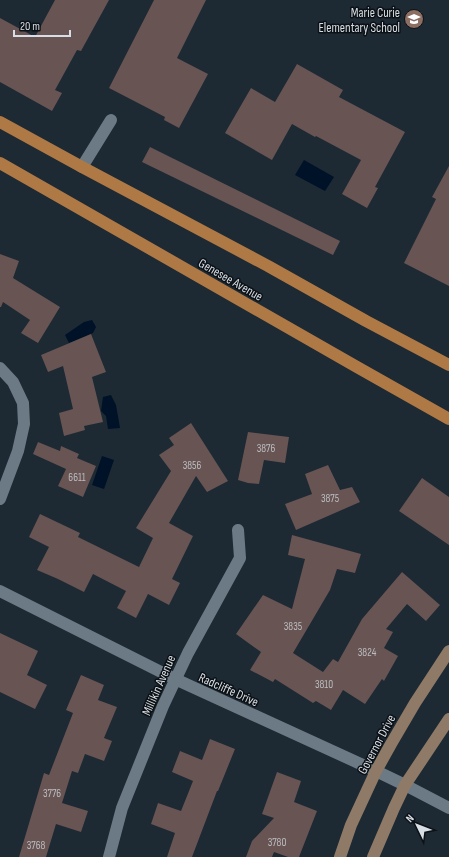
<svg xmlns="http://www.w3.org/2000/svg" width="449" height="857" font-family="'Sofia Sans Condensed',sans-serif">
  <rect width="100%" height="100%" fill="#1d2933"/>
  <!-- water -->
  <g fill="#001228">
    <path d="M304,160l30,17 -9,14 -30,-16z"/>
    <path d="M92,320l4,7 -3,6 -24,10 -4,-8 19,-13z"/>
    <path d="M111,395l5,10 4,23 -12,1 -2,-13 -5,-5 2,-14z"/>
    <path d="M102,456l12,4 -10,29 -12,-4z"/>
  </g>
  <!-- building -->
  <g fill="#675453">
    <path d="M55,0h54l-28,51 -4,-1 -22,40 7,3 -10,18 -52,-29v-64l35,19z"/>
    <path d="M154,0h52l-29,58 31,16 -29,54 -15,-8 1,-3 -56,-29z"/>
    <path d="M297,64l46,26 -4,7 66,35 -30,55 3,1 -11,20 -25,-14 19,-34 -45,-24 -1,1 -23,-13 -20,36 -47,-27 26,-45 24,14z"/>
    <path d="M150,147l190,94 -7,14 -191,-93z"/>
    <path d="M449,166v120l-45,-23 32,-64 -4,-2z"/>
    <path d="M0,254l19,7 -6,17 47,29 -22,36 -17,-10 9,-13 -27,-18 -2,5h-1z"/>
    <path d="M91,334l15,38 -14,5 11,45 -19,4 1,4 -21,6 -5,-23 14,-4 -10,-43 -15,6 -7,-17z"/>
    <path d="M191,423l37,58 -21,11 -11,-16 -27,47 24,13 -21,43 8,4 -11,22 -21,-11 -12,24 -19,-10 9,-17 -33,-17 -9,18 -26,-13 -21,-9 12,-23 -20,-10 11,-23 40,19 -2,4 61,30 14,-29 -17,-10 35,-57 -12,-16 15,-10 -5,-7z"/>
    <path d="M248,432l41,5 -4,26 -21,-3 -5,24 -11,-1 -10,-3z"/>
    <path d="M38,442l22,9 1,-5 18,8 -2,4 19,8 -13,31 -25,-11 8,-17 -33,-15z"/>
    <path d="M328,465l12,25 12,-3 8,15 -64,28 -11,-26 27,-10 -7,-20z"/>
    <path d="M422,478l27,19v48l-50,-34z"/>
    <path d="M292,535l69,19 -6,19 -18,-4 -7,21 -37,63 30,19 10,-13 5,3 24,-43 40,-47 38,33 -14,16 -19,-17 -21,25 7,3 -9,16 14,8 -14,25 -2,-2 -17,25 -22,-14 -12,20 -15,-9 -3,2 -38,-24 -2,3 -23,-12 11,-18 -25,-18 27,-39 29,14 13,-50 -17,-4z"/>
    <path d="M0,633l38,18 -11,24 20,10 -12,24 -35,-17z"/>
    <path d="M81,675l23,10 -6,15 19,7 -13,31 8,3 -8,20 -19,-7 -7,19 -6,-2 -10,32 26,8 -7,21 -25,-8 -10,33h-27l25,-84 5,2 24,-62 -7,-3z"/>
    <path d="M210,739l25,10 -17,42h-1l-25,66h-25l8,-24 -24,-9 7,-21 23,8 12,-30 -21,-9 8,-21 22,9z"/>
    <path d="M277,772l24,9 -7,21 23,9 -18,46h-11l-14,-5 -2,5h-26l6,-16 22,-23 -12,-4z"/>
  </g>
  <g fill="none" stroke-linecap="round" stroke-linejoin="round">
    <!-- street -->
    <g stroke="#6c7a86" stroke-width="12">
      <path d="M82,167l29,-47"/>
      <path d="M0,368l13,14 10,21 1,21 -6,27 -18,48"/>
      <path d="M0,591l175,88 201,92 29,14 44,23"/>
      <path d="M109,857l13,-49 41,-102 25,-53 52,-95 -2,-28"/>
    </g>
    <!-- secondary -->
    <g stroke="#8e7a66" stroke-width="12">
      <path d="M340,857l11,-32 25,-54 15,-27 24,-41 34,-52"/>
      <path d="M373,857l21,-49 11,-23 44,-66"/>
    </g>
    <!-- primary -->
    <g stroke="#af7946" stroke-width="12">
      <path d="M0,122l82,45 186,99 98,55 83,44"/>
      <path d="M0,163l357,204 92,52"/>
    </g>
  </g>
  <!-- icons -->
  <defs>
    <g id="school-disc" transform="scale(1)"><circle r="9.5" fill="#8d6e63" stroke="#0c1115"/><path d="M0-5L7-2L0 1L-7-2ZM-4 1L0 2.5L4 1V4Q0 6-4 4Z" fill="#fff"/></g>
  </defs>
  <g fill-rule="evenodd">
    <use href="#school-disc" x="414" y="19"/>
  </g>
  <g text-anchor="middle" stroke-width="3" stroke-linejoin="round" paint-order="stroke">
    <!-- number labels -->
    <g font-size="11" fill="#bbbcc0">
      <text x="266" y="452">3876</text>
      <text x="192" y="469">3856</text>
      <text x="77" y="481">6611</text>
      <text x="330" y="502">3875</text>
      <text x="293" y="630">3835</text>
      <text x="367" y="656">3824</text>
      <text x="324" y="688">3810</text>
      <text x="52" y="797">3776</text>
      <text x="277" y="846">3780</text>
      <text x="36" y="849">3768</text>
    </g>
    <!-- poi labels -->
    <g font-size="13" fill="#d7dee5" stroke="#0c1115" text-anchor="end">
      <text x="400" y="17">Marie Curie<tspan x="400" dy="15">Elementary School</tspan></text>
    </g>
    <!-- street labels -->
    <g font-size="13" fill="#d7dee5" stroke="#0c1115">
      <text transform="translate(231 279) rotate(30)" y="5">Genesee Avenue</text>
      <text transform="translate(158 685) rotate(-66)" y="5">Millikin Avenue</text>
      <text transform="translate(229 689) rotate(24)" y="5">Radcliffe Drive</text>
      <text transform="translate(376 744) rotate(-62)" y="5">Governor Drive</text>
    </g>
  </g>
  <!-- north arrow -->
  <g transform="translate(417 825) rotate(313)" stroke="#0c1115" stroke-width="3" paint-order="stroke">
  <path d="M0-3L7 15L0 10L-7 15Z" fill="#d7dee5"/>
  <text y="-6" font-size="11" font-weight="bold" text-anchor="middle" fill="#d7dee5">N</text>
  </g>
  <!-- scale -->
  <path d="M14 30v6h56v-6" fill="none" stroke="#d7dee5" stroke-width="2"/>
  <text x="20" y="30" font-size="12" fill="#d7dee5" stroke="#0c1115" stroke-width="3" paint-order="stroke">20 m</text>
</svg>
